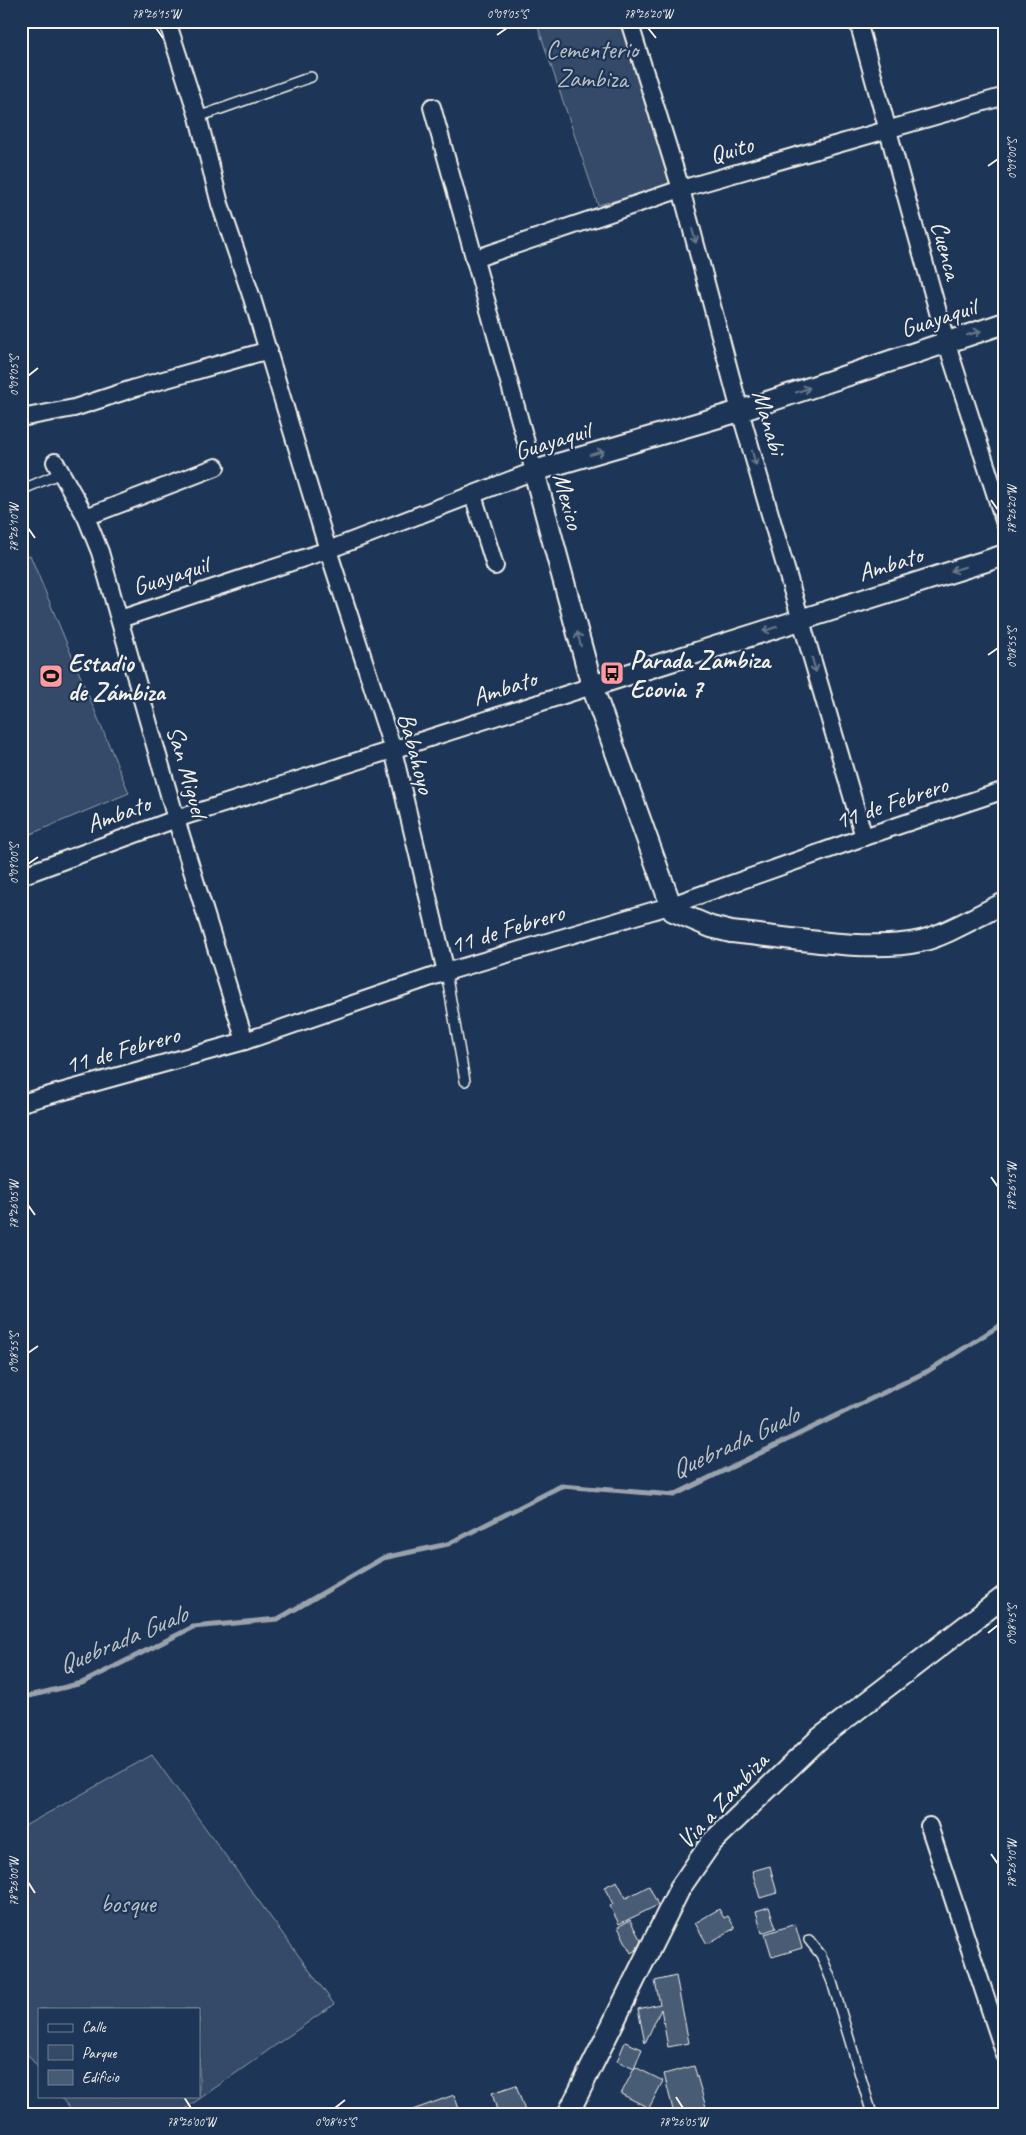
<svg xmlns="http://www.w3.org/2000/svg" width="1026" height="2135" font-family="Caveat,sans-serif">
  <rect width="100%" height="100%" fill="#1d3557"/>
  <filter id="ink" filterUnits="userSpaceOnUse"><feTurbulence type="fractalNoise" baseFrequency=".02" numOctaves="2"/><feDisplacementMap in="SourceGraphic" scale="10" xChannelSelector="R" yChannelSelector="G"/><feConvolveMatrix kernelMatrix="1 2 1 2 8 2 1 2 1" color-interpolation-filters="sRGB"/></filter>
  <g filter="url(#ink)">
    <!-- green -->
    <g fill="#354a67" stroke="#949ea8">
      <path d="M536,21h84l53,164 -75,20z"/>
      <path d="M30,555l99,238 -108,45v-279z"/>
      <path d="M152,1755l182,249 -156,110h-104l-14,-18h139v-87h-160v60l-18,-23v-218z"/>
    </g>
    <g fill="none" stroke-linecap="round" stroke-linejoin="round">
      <!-- stream -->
      <path stroke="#9aa2ab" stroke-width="5" d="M21,1698l61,-15 111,-56 85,-8 105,-61 65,-14 113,-58 113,9 254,-124 77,-49"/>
    </g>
    <!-- building -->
    <g fill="#485b74" stroke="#f4f1e8">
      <path d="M770,1866l7,27 -17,5 -8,-27z"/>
      <path d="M617,1881l9,17 23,-12 9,19 -39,19 -9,-18 3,-2 -9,-17z"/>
      <path d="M769,1907l7,21 -14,5 -6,-22z"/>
      <path d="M719,1909l5,9 4,-2 7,12 -28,16 -12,-21z"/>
      <path d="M630,1920l11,21 -5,9 -5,3 -13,-26z"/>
      <path d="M795,1924l7,24 -30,9 -7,-23z"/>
      <path d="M676,1976l13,67 -21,4 -7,-38 -16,34 -7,-34 22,-5 -5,-23z"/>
      <path d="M625,2042l17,7 -8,20 -17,-8z"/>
      <path d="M694,2066l14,48h-34l-10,-40z"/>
      <path d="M635,2067l28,14 -14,27 -28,-14z"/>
      <path d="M516,2085l10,29h-28l-6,-21z"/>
      <path d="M454,2095l7,19h-53l-1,-2z"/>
    </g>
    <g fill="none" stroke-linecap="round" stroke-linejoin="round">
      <!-- service casing -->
      <g stroke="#f4f1e8" stroke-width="12">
        <g id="service">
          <path d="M198,117l113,-40"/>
          <path d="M21,490l40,-17"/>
          <path d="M446,972l19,109"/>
          <path d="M809,1940l12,15 11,27 40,132"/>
        </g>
      </g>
      <!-- minor casing -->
      <g stroke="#f4f1e8" stroke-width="20">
        <g id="minor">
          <path d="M167,21l31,96 22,87 32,94 76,252 65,200 53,222"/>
          <path d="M629,21l52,168 59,222 124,426"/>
          <path d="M860,29l86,312 59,183"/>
          <path d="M474,259l207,-70 324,-93"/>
          <path d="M21,418l53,-10 61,-20 134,-38"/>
          <path d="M55,462l31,55 14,35 76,267 69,222"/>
          <path d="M473,495l22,71"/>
          <path d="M86,517l130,-50"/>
          <path d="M120,619l208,-69 206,-79 -102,-364"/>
          <path d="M21,876l155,-57 416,-133"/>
          <path d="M21,1103l224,-62 201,-69 223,-66 195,-69 141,-47"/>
          <path d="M929,1826l76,229"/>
        </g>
      </g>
      <!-- tertiary casing -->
      <g stroke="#f4f1e8" stroke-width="24">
        <g id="tertiary">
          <path d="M1005,323l-265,88 -206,60 58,215 81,225 38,16 20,5c55,5 138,21 190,9 26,-6 59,-27 84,-38"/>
          <path d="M592,686l413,-131"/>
          <path d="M568,2114l112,-226 31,-45 109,-105 185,-142"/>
        </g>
      </g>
      <!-- service -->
      <use href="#service" stroke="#1d3557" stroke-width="9"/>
      <!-- minor -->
      <use href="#minor" stroke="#1d3557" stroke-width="16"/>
      <!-- tertiary -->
      <use href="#tertiary" stroke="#1d3557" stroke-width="20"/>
    </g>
    <!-- one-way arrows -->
    <defs><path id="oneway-shaft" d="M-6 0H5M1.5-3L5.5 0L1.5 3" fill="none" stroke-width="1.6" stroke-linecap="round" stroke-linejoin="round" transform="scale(1.25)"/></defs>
    <g stroke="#68778a">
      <use href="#oneway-shaft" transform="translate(694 236) rotate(75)"/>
      <use href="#oneway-shaft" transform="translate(974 333) rotate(-17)"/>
      <use href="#oneway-shaft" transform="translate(803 390) rotate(-19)"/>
      <use href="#oneway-shaft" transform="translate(597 453) rotate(-16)"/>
      <use href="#oneway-shaft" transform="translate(754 458) rotate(74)"/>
      <use href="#oneway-shaft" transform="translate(958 569) rotate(163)"/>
      <use href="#oneway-shaft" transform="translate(770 629) rotate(162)"/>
      <use href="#oneway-shaft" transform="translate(579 639) rotate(-105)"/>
      <use href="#oneway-shaft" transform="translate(814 665) rotate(74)"/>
    </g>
  </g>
  <!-- ticks -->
  <path fill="none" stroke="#f4f1e8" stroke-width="2" d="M156,28l7,10M648,28l8,10M497,35l10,-7M988,166l10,-7M28,376l10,-8M991,500l7,10M28,528l7,10M988,655l10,-7M28,864l10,-7M991,1177l7,10M28,1205l7,10M28,1353l10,-7M988,1633l10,-8M991,1854l7,10M28,1882l7,11M184,2097l7,11M676,2097l7,11M335,2108l10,-8"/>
  <!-- icons -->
  <defs>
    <g id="bus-square" transform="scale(1.25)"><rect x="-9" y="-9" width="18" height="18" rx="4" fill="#ff9aa2" stroke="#1d3557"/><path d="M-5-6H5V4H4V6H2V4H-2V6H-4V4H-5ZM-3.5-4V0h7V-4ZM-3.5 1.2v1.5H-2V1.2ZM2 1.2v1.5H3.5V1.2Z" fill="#111"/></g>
    <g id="stadium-square" transform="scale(1.25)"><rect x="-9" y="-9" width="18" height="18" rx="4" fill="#ff9aa2" stroke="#1d3557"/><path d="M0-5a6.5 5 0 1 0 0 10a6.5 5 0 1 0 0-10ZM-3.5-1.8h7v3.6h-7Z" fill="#111"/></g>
  </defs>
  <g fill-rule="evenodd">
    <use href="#bus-square" x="612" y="673"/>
    <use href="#stadium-square" x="51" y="676"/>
  </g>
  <g text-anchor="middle" stroke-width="4.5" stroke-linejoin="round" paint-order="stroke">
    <!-- park labels -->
    <g font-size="25" fill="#bbbfc1" stroke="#1d3557">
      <text x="592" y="58">Cementerio<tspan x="592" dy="29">Zambiza</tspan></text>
      <text x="128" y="1912">bosque</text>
    </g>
    <!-- street labels -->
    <g font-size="25" fill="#f4f1e8" stroke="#1d3557">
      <text transform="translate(731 149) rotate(-16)" y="9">Quito</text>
      <text transform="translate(947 250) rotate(75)" y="9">Cuenca</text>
      <text transform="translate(938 317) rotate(-18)" y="9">Guayaquil</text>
      <text transform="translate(770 422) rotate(74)" y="9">Manabi</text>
      <text transform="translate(552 440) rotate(-17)" y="9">Guayaquil</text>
      <text transform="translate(569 501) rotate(75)" y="9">Mexico</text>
      <text transform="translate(890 563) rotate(-17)" y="9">Ambato</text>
      <text transform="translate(170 575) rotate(-18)" y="9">Guayaquil</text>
      <text transform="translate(504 687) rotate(-18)" y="9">Ambato</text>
      <text transform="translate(417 753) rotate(75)" y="9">Babahoyo</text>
      <text transform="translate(188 771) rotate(74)" y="9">San Miguel</text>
      <text transform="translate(891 802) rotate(-19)" y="9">11 de Febrero</text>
      <text transform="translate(118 813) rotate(-20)" y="9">Ambato</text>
      <text transform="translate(507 928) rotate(-17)" y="9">11 de Febrero</text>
      <text transform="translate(122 1049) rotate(-16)" y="9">11 de Febrero</text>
      <text transform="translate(722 1800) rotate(-47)" y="9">Via a Zambiza</text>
    </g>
    <!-- poi labels -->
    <g font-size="25" font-weight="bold" fill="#f4f1e8" stroke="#1d3557" text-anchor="start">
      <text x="630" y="668">Parada Zambiza<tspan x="630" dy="29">Ecovia 7</tspan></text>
      <text x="68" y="671">Estadio<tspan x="68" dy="29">de Zámbiza</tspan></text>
    </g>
    <!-- water labels -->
    <g font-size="26" font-style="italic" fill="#c0c3c4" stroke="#1d3557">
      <text transform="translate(734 1442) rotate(-25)" y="9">Quebrada Gualo</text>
      <text transform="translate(122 1639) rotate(-23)" y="9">Quebrada Gualo</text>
    </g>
  </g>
  <!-- margin -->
  <rect width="1026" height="2135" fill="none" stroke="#1d3557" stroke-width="55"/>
  <!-- legend -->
  <rect x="38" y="2008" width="162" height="90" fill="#1d3557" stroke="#738091"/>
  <rect x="48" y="2024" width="25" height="8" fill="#1d3557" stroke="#738091"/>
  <text x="82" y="2032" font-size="15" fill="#f4f1e8">Calle</text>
  <rect x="48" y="2045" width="25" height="15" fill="#354a67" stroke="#738091"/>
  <text x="82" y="2058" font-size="15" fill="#f4f1e8">Parque</text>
  <rect x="48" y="2070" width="25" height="15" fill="#485b74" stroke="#738091"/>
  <text x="82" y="2082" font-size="15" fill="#f4f1e8">Edificio</text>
  <rect x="28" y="28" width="970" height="2080" fill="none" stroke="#f4f1e8" stroke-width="2"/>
  <g font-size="12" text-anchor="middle" fill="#f4f1e8">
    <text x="156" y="18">78°26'15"W</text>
    <text x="507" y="18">0°09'05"S</text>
    <text x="648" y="18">78°26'20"W</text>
    <text transform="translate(1012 159) rotate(-90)" y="4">0°09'00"S</text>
    <text transform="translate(14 376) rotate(-90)" y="4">0°09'05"S</text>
    <text transform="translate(1012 510) rotate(-90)" y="4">78°26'20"W</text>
    <text transform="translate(14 528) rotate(-90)" y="4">78°26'10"W</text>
    <text transform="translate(1012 648) rotate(-90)" y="4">0°08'55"S</text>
    <text transform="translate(14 864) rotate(-90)" y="4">0°09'00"S</text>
    <text transform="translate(1012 1187) rotate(-90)" y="4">78°26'15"W</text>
    <text transform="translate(14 1205) rotate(-90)" y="4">78°26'05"W</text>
    <text transform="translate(14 1353) rotate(-90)" y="4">0°08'55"S</text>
    <text transform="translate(1012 1625) rotate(-90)" y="4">0°08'45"S</text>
    <text transform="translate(1012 1864) rotate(-90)" y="4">78°26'10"W</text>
    <text transform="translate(14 1882) rotate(-90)" y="4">78°26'00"W</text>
    <text x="191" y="2126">78°26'00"W</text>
    <text x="335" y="2126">0°08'45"S</text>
    <text x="683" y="2126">78°26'05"W</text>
  </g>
</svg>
